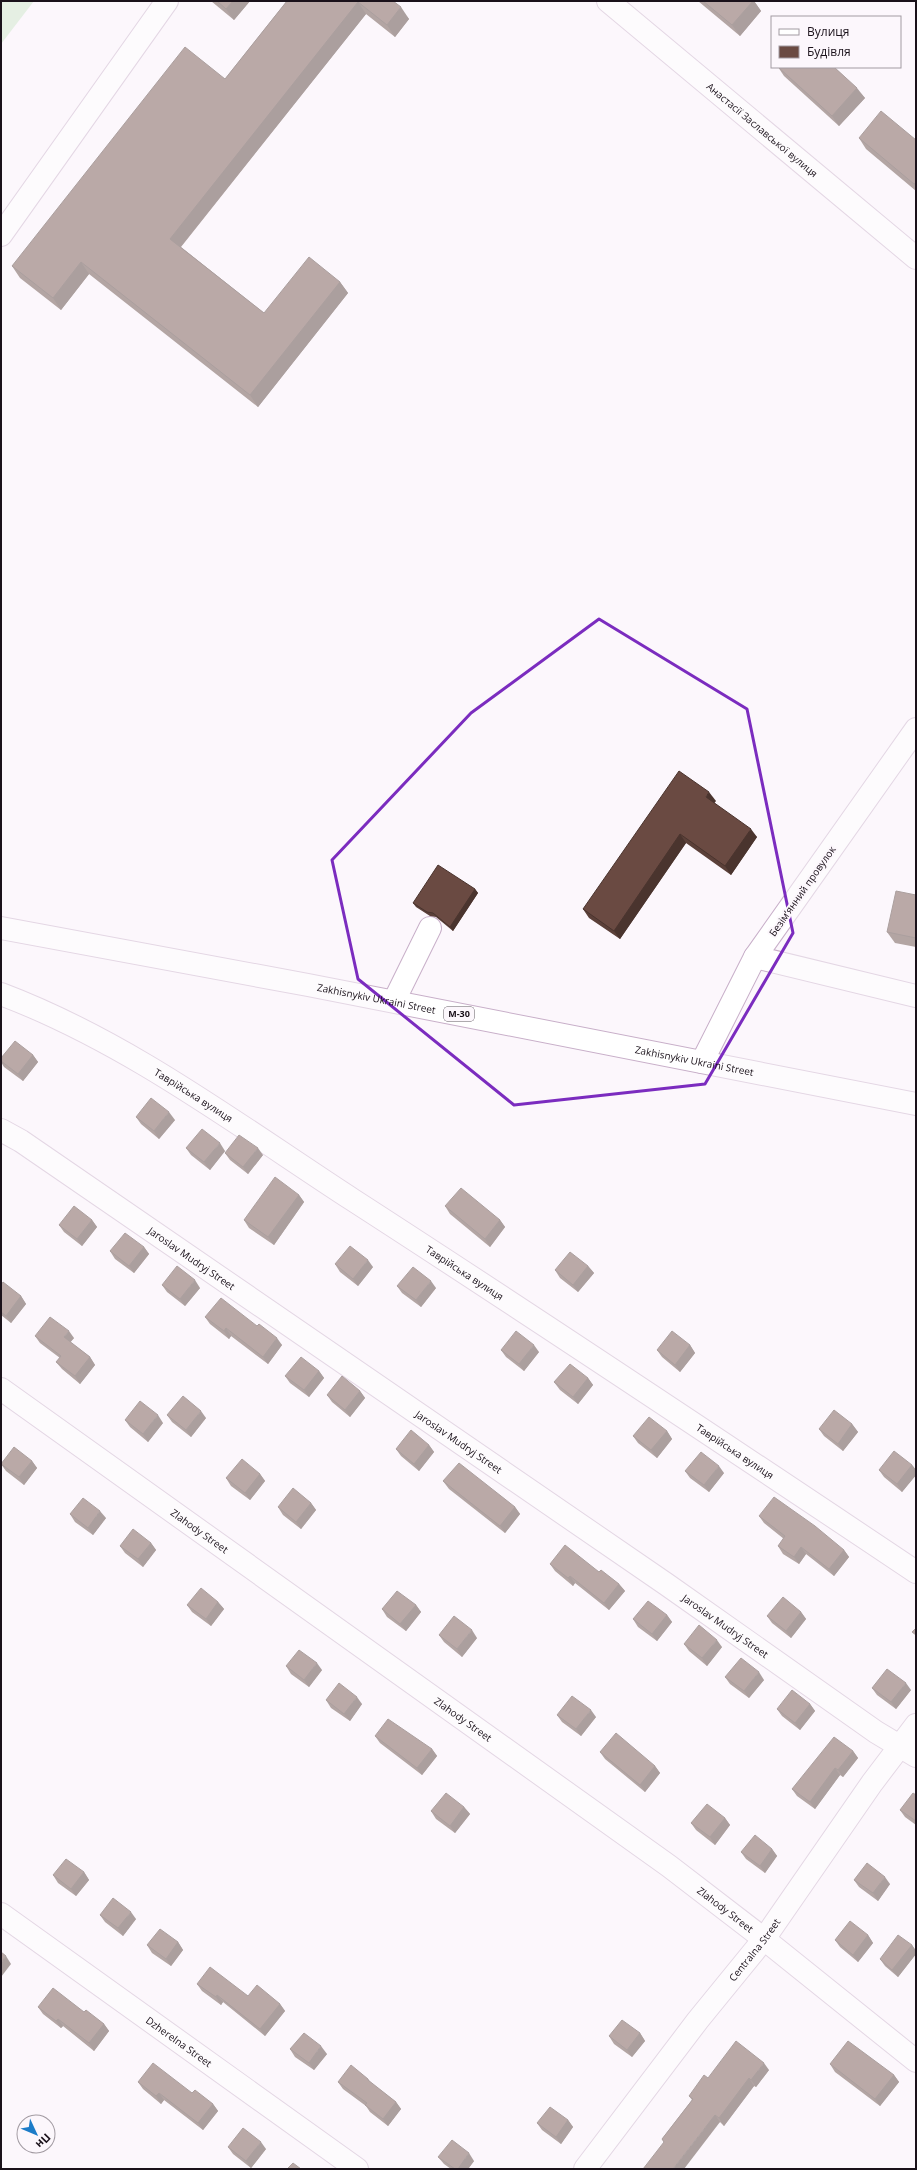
<svg xmlns="http://www.w3.org/2000/svg" width="917" height="2170" font-family="'Open Sans',sans-serif">
  <rect width="100%" height="100%" fill="#fcf7fc"/>
  <!-- green -->
  <path fill="#c9e5c6" d="M1,1h33l-33,43z"/>
  <g fill="none" stroke-linecap="round" stroke-linejoin="round">
    <!-- minor casing -->
    <g stroke="#c8afc9" stroke-width="24">
      <g id="minor">
        <path id="s1" d="M608,1l308,257"/>
        <path d="M755,957l161,39"/>
        <path id="s2" d="M1,994c127,48 238,132 352,206 189,122 376,247 563,372"/>
        <path d="M394,1001l36,-73"/>
        <path d="M702,1062l53,-105 161,-228"/>
        <path id="s3" d="M1,1130l20,11 645,443 210,148 40,24"/>
        <path id="s4" d="M1,1389l668,477 95,73 152,122"/>
        <path id="s5" d="M1,1914l356,255"/>
        <path id="s6" d="M585,2169l113,-149 66,-81 108,-156 44,-58"/>
      </g>
    </g>
    <!-- major casing -->
    <g stroke="#c8afc9" stroke-width="24">
      <path id="major" d="M1,235l166,-234"/>
    </g>
    <!-- highway casing -->
    <g stroke="#c8afc9" stroke-width="24">
      <g id="highway">
        <path id="s7" d="M1,928l307,57 608,119"/>
      </g>
    </g>
    <!-- minor -->
    <use href="#minor" stroke="#fff" stroke-width="22"/>
    <!-- major -->
    <use href="#major" stroke="#fff" stroke-width="22"/>
    <!-- highway -->
    <use href="#highway" stroke="#fff" stroke-width="22"/>
  </g>
  <!-- wall -->
  <g fill="#5b4039">
    <path d="M211,1h39l-16,19z"/>
    <path d="M287,1h106l16,18 -14,18 -29,-23 -185,233 83,66 76,-31 8,11 -90,114 -169,-133 -28,36 -41,-32 -8,-12 213,-187z"/>
    <path d="M698,1h56l7,10 -21,25z"/>
    <path d="M778,67h56l31,31 -26,28 -55,-50z"/>
    <path d="M859,138l57,2v51l-50,-42z"/>
    <path d="M716,801l-2,2 43,34 -26,38 -45,-32 -66,96 -31,-21 -6,-9z"/>
    <path d="M475,889l3,4 -25,38 -17,-14 -6,-1 -14,-9 -3,-4z"/>
    <path d="M916,895v52l-21,-4 -8,-11z"/>
    <path d="M33,1055l5,7 -15,19 -19,-14 -3,-5v-4z"/>
    <path d="M136,1117l39,3 -16,19 -18,-15z"/>
    <path d="M186,1148l39,3 -15,19 -19,-15z"/>
    <path d="M225,1153l38,2 -15,19 -18,-14z"/>
    <path d="M299,1195l5,7 -30,43 -25,-17 -5,-8z"/>
    <path d="M445,1206l55,14 5,7 -15,20 -40,-33z"/>
    <path d="M92,1220l5,7 -15,19 -18,-14 -5,-7z"/>
    <path d="M144,1247l5,7 -15,19 -19,-14 -5,-8z"/>
    <path d="M335,1264l38,3 -15,19 -18,-14z"/>
    <path d="M588,1266l6,7 -16,19 -18,-14 -5,-8z"/>
    <path d="M1,1285l20,11 5,8 -15,19 -10,-8z"/>
    <path d="M162,1285l38,3 -15,18 -18,-14z"/>
    <path d="M397,1286l39,2 -15,19 -19,-14z"/>
    <path d="M205,1317l52,9 25,19 -14,19 -37,-28 -2,3 -19,-15z"/>
    <path d="M35,1336l39,2 -4,4 20,15 5,8 -15,19 -18,-15 -6,-7 4,-4 -20,-15z"/>
    <path d="M690,1345l5,8 -15,19 -18,-15 -5,-7z"/>
    <path d="M501,1350l38,2 -15,19 -18,-14z"/>
    <path d="M319,1371l5,7 -15,19 -19,-14 -5,-7z"/>
    <path d="M588,1378l5,7 -15,19 -18,-14 -6,-8z"/>
    <path d="M360,1391l5,7 -15,19 -18,-15 -5,-7z"/>
    <path d="M167,1415l39,3 -15,19 -19,-15z"/>
    <path d="M125,1420l38,3 -15,19 -18,-15z"/>
    <path d="M852,1424l6,8 -15,19 -19,-15 -5,-7z"/>
    <path d="M667,1431l5,8 -15,19 -19,-15 -5,-7z"/>
    <path d="M429,1445l5,7 -15,19 -18,-15 -5,-7z"/>
    <path d="M32,1461l5,7 -13,17 -18,-14 -5,-7z"/>
    <path d="M912,1465l4,5v5l-14,17 -18,-15 -5,-7z"/>
    <path d="M685,1471l39,2 -15,19 -19,-14z"/>
    <path d="M260,1474l5,7 -15,19 -19,-14 -5,-8z"/>
    <path d="M443,1481l72,26 5,7 -15,19 -56,-44z"/>
    <path d="M311,1503l5,7 -15,19 -18,-14 -5,-8z"/>
    <path d="M70,1514l36,4 -13,17 -18,-13z"/>
    <path d="M759,1516l85,34 5,7 -15,19 -28,-22 -7,10 -16,-10 -5,-8 6,-7 -20,-16z"/>
    <path d="M151,1543l5,7 -13,17 -18,-14 -5,-7z"/>
    <path d="M550,1564l49,8 20,12 6,7 -16,19 -34,-27 -2,3 -18,-15z"/>
    <path d="M218,1602l6,7 -13,17 -19,-14 -5,-7z"/>
    <path d="M416,1605l5,7 -15,19 -19,-14 -5,-8z"/>
    <path d="M801,1612l5,7 -15,19 -19,-15 -5,-7z"/>
    <path d="M667,1615l5,7 -15,19 -19,-14 -5,-8z"/>
    <path d="M439,1635l38,3 -15,19 -18,-15z"/>
    <path d="M684,1644l38,3 -15,19 -18,-15z"/>
    <path d="M286,1666l36,4 -13,17 -18,-13z"/>
    <path d="M725,1677l39,3 -15,18 -19,-14z"/>
    <path d="M872,1688l39,2 -15,19 -19,-14z"/>
    <path d="M326,1700l36,4 -12,17 -19,-13z"/>
    <path d="M810,1704l5,7 -15,19 -18,-14 -5,-7z"/>
    <path d="M557,1715l39,2 -15,19 -19,-14z"/>
    <path d="M375,1736l57,13 5,7 -15,19 -42,-32z"/>
    <path d="M853,1751l5,7 -15,19 -3,-2 -25,34 -18,-13 -5,-7z"/>
    <path d="M600,1752l55,14 5,7 -15,19 -40,-33z"/>
    <path d="M916,1795v30l-11,-8 -5,-7z"/>
    <path d="M464,1807l6,7 -15,19 -19,-14 -5,-8z"/>
    <path d="M725,1818l5,7 -15,20 -19,-15 -5,-7z"/>
    <path d="M772,1849l5,7 -12,17 -19,-14 -5,-7z"/>
    <path d="M84,1872l5,8 -13,16 -18,-13 -5,-8z"/>
    <path d="M854,1880l36,4 -12,17 -19,-14z"/>
    <path d="M100,1915l36,4 -13,17 -18,-14z"/>
    <path d="M868,1935l5,8 -15,19 -18,-15 -5,-7z"/>
    <path d="M178,1942l5,8 -12,16 -19,-13 -5,-8z"/>
    <path d="M912,1945l4,6v3l-18,23 -13,-11 -5,-7z"/>
    <path d="M197,1984l83,20 5,7 -20,25 -42,-34 -2,3 -19,-14z"/>
    <path d="M38,2007l46,5 20,12 5,7 -15,20 -31,-25 -2,2 -18,-14z"/>
    <path d="M640,2033l5,8 -13,16 -18,-13 -5,-8z"/>
    <path d="M290,2049l37,5 -13,16 -19,-13z"/>
    <path d="M830,2064l64,11 5,7 -19,24 -45,-34z"/>
    <path d="M769,2070l-13,17 -2,-1 -30,40 -4,-4 -56,20 -2,-3 30,-39 -3,-4 19,-18z"/>
    <path d="M368,2079l3,4 25,19 5,7 -13,17 -18,-14 -4,-6 -23,-17 -5,-7z"/>
    <path d="M138,2082l54,11 21,11 5,7 -15,19 -39,-30 -3,4 -18,-15z"/>
    <path d="M568,2120l5,7 -12,17 -19,-14 -5,-7z"/>
    <path d="M228,2147l38,2 -15,19 -18,-14z"/>
    <path d="M438,2157l36,4 -6,8h-17l-7,-5z"/>
  </g>
  <!-- shaded-wall -->
  <g fill="#4a342e">
    <path d="M233,1h17l-16,19 -8,-11z"/>
    <path d="M753,1h1l7,10 -21,25 -8,-11z"/>
    <path d="M358,2l8,12 -188,236 -8,-11z"/>
    <path d="M401,7l8,12 -14,18 -8,-12z"/>
    <path d="M857,88l8,10 -26,28 -7,-10z"/>
    <path d="M916,182v6l-2,-4z"/>
    <path d="M81,262l8,12 -28,36 -8,-12z"/>
    <path d="M340,282l8,11 -90,114 -8,-12z"/>
    <path d="M709,792l7,9 -4,5 -6,-9z"/>
    <path d="M751,829l6,8 -26,38 -6,-9z"/>
    <path d="M680,834l6,9 -66,96 -6,-8z"/>
    <path d="M475,889l3,4 -25,38 -3,-4z"/>
    <path d="M33,1055l5,7 -15,19 -5,-7z"/>
    <path d="M169,1112l6,8 -16,19 -5,-8z"/>
    <path d="M220,1143l5,8 -15,19 -6,-8z"/>
    <path d="M258,1148l5,7 -15,19 -5,-7z"/>
    <path d="M299,1195l5,7 -30,43 -6,-8z"/>
    <path d="M92,1220l5,7 -15,19 -5,-7z"/>
    <path d="M500,1220l5,7 -15,20 -5,-8z"/>
    <path d="M144,1247l5,7 -15,19 -5,-7z"/>
    <path d="M368,1260l5,7 -15,19 -5,-7z"/>
    <path d="M588,1266l6,7 -16,19 -5,-7z"/>
    <path d="M195,1280l5,8 -15,18 -5,-7z"/>
    <path d="M431,1281l5,7 -15,19 -5,-7z"/>
    <path d="M21,1296l5,8 -15,19 -5,-7z"/>
    <path d="M226,1328l5,8 -2,3 -5,-8z"/>
    <path d="M69,1331l5,7 -5,6 -5,-7z"/>
    <path d="M277,1338l5,7 -14,19 -5,-7z"/>
    <path d="M534,1345l5,7 -15,19 -5,-7z"/>
    <path d="M690,1345l5,8 -15,19 -5,-7z"/>
    <path d="M90,1357l5,8 -15,19 -5,-8z"/>
    <path d="M319,1371l5,7 -15,19 -5,-7z"/>
    <path d="M588,1378l5,7 -15,19 -5,-7z"/>
    <path d="M360,1391l5,7 -15,19 -5,-7z"/>
    <path d="M201,1411l5,7 -15,19 -5,-7z"/>
    <path d="M158,1415l5,8 -15,19 -5,-8z"/>
    <path d="M852,1424l6,8 -15,19 -5,-7z"/>
    <path d="M667,1431l5,8 -15,19 -6,-8z"/>
    <path d="M429,1445l5,7 -15,19 -5,-7z"/>
    <path d="M32,1461l5,7 -13,17 -5,-8z"/>
    <path d="M912,1465l4,5v5l-14,17 -5,-8z"/>
    <path d="M719,1466l5,7 -15,19 -5,-7z"/>
    <path d="M260,1474l5,7 -15,19 -5,-7z"/>
    <path d="M311,1503l5,7 -15,19 -5,-7z"/>
    <path d="M515,1507l5,7 -15,19 -5,-7z"/>
    <path d="M100,1511l6,7 -13,17 -5,-7z"/>
    <path d="M151,1543l5,7 -13,17 -5,-8z"/>
    <path d="M801,1547l5,7 -7,10 -5,-7z"/>
    <path d="M844,1550l5,7 -15,19 -5,-7z"/>
    <path d="M570,1576l5,7 -2,3 -5,-8z"/>
    <path d="M619,1584l6,7 -16,19 -5,-7z"/>
    <path d="M218,1602l6,7 -13,17 -5,-7z"/>
    <path d="M416,1605l5,7 -15,19 -6,-7z"/>
    <path d="M801,1612l5,7 -15,19 -5,-7z"/>
    <path d="M667,1615l5,7 -15,19 -5,-7z"/>
    <path d="M472,1630l5,8 -15,19 -5,-8z"/>
    <path d="M717,1640l5,7 -15,19 -5,-8z"/>
    <path d="M317,1663l5,7 -13,17 -5,-7z"/>
    <path d="M759,1672l5,8 -15,18 -5,-7z"/>
    <path d="M906,1683l5,7 -15,19 -5,-7z"/>
    <path d="M357,1697l5,7 -12,17 -6,-7z"/>
    <path d="M810,1704l5,7 -15,19 -5,-7z"/>
    <path d="M591,1710l5,7 -15,19 -5,-7z"/>
    <path d="M432,1749l5,7 -15,19 -5,-7z"/>
    <path d="M853,1751l5,7 -15,19 -5,-7z"/>
    <path d="M655,1766l5,7 -15,19 -5,-7z"/>
    <path d="M835,1768l5,7 -25,34 -5,-7z"/>
    <path d="M464,1807l6,7 -15,19 -5,-7z"/>
    <path d="M725,1818l5,7 -15,20 -5,-8z"/>
    <path d="M772,1849l5,7 -12,17 -5,-7z"/>
    <path d="M84,1872l5,8 -13,16 -5,-7z"/>
    <path d="M885,1877l5,7 -12,17 -5,-8z"/>
    <path d="M131,1912l5,7 -13,17 -5,-8z"/>
    <path d="M868,1935l5,8 -15,19 -5,-7z"/>
    <path d="M178,1942l5,8 -12,16 -5,-7z"/>
    <path d="M912,1945l4,6v3l-18,23 -6,-7z"/>
    <path d="M6,1956l5,8 -10,13v-14z"/>
    <path d="M217,1995l6,7 -2,3 -5,-8z"/>
    <path d="M280,2004l5,7 -20,25 -5,-7z"/>
    <path d="M58,2019l5,7 -2,2 -5,-7z"/>
    <path d="M104,2024l5,7 -15,20 -5,-8z"/>
    <path d="M640,2033l5,8 -13,16 -5,-7z"/>
    <path d="M321,2046l6,8 -13,16 -5,-7z"/>
    <path d="M764,2063l5,7 -13,17 -5,-7z"/>
    <path d="M894,2075l5,7 -19,24 -5,-7z"/>
    <path d="M749,2078l5,8 -30,40 -5,-8z"/>
    <path d="M159,2093l5,7 -3,4 -5,-8z"/>
    <path d="M396,2102l5,7 -13,17 -5,-7z"/>
    <path d="M213,2104l5,7 -15,19 -5,-7z"/>
    <path d="M715,2115l5,7 -36,47h-11z"/>
    <path d="M568,2120l5,7 -12,17 -5,-7z"/>
    <path d="M261,2142l5,7 -15,19 -5,-7z"/>
    <path d="M469,2153l5,8 -6,8h-10z"/>
  </g>
  <!-- building -->
  <g fill="#6a4a42" stroke="#4a342e">
    <path d="M217,1h16l-7,8z"/>
    <path d="M287,1h106l8,6 -14,18 -29,-23 -188,237 94,74 45,-56 31,25 -90,113 -169,-133 -28,36 -41,-32 173,-219 40,32z"/>
    <path d="M703,1h50l-21,24z"/>
    <path d="M778,67h56l23,21 -25,28z"/>
    <path d="M881,111l35,29v42l-2,2 -55,-46z"/>
    <path d="M679,771l30,21 -3,5 45,32 -26,37 -45,-32 -66,97 -31,-22z"/>
    <path d="M438,865l37,24 -25,38 -17,-14 -6,-1 -14,-9z"/>
    <path d="M896,891l20,4v43l-29,-6z"/>
    <path d="M15,1041l18,14 -15,19 -17,-13v-3z"/>
    <path d="M151,1098l18,14 -15,19 -18,-14z"/>
    <path d="M202,1129l18,14 -16,19 -18,-14z"/>
    <path d="M239,1135l19,13 -15,19 -18,-14z"/>
    <path d="M275,1177l24,18 -31,42 -24,-17z"/>
    <path d="M461,1188l39,32 -15,19 -40,-33z"/>
    <path d="M74,1206l18,14 -15,19 -18,-14z"/>
    <path d="M125,1233l19,14 -15,19 -19,-15z"/>
    <path d="M350,1246l18,14 -15,19 -18,-15z"/>
    <path d="M570,1252l18,14 -15,19 -18,-15z"/>
    <path d="M177,1266l18,14 -15,19 -18,-14z"/>
    <path d="M413,1267l18,14 -15,19 -19,-14z"/>
    <path d="M3,1282l18,14 -15,20 -5,-4v-27z"/>
    <path d="M221,1298l36,28 2,-2 18,14 -14,19 -37,-29 -2,3 -19,-14z"/>
    <path d="M50,1317l19,14 -5,6 26,20 -15,19 -19,-14 5,-6 -26,-20z"/>
    <path d="M516,1331l18,14 -15,19 -18,-14z"/>
    <path d="M672,1331l18,14 -15,20 -18,-15z"/>
    <path d="M301,1357l18,14 -15,19 -19,-14z"/>
    <path d="M570,1364l18,14 -15,19 -19,-15z"/>
    <path d="M342,1376l18,15 -15,19 -18,-15z"/>
    <path d="M183,1396l18,15 -15,19 -19,-15z"/>
    <path d="M140,1401l18,14 -15,19 -18,-14z"/>
    <path d="M834,1410l18,14 -14,20 -19,-15z"/>
    <path d="M649,1417l18,14 -16,19 -18,-14z"/>
    <path d="M411,1430l18,15 -15,19 -18,-15z"/>
    <path d="M14,1447l18,14 -13,16 -18,-13z"/>
    <path d="M894,1451l18,14 -15,19 -18,-14z"/>
    <path d="M701,1452l18,14 -15,19 -19,-14z"/>
    <path d="M242,1459l18,15 -15,19 -19,-15z"/>
    <path d="M459,1463l56,44 -15,19 -57,-45z"/>
    <path d="M293,1488l18,15 -15,19 -18,-15z"/>
    <path d="M774,1497l41,29 29,24 -15,19 -28,-22 -7,10 -16,-11 7,-10 -26,-20z"/>
    <path d="M83,1498l17,13 -12,17 -18,-14z"/>
    <path d="M133,1529l18,14 -13,16 -18,-13z"/>
    <path d="M565,1545l34,27 2,-2 18,14 -15,19 -34,-27 -2,2 -18,-14z"/>
    <path d="M201,1588l17,14 -12,17 -19,-14z"/>
    <path d="M397,1591l19,14 -16,19 -18,-15z"/>
    <path d="M783,1597l18,15 -15,19 -19,-15z"/>
    <path d="M648,1601l19,14 -15,19 -19,-15z"/>
    <path d="M454,1616l18,14 -15,19 -18,-14z"/>
    <path d="M699,1625l18,15 -15,18 -18,-14z"/>
    <path d="M916,1628v7l-4,-3z"/>
    <path d="M299,1650l18,13 -13,17 -18,-14z"/>
    <path d="M741,1658l18,14 -15,19 -19,-14z"/>
    <path d="M887,1669l19,14 -15,19 -19,-14z"/>
    <path d="M339,1683l18,14 -13,17 -18,-14z"/>
    <path d="M792,1690l18,14 -15,19 -18,-14z"/>
    <path d="M572,1696l19,14 -15,19 -19,-14z"/>
    <path d="M388,1719l44,30 -15,19 -42,-32z"/>
    <path d="M616,1733l39,33 -15,19 -40,-33z"/>
    <path d="M834,1737l19,14 -15,19 -3,-2 -25,34 -18,-13z"/>
    <path d="M446,1793l18,14 -14,19 -19,-15z"/>
    <path d="M913,1793l3,2v26l-16,-11z"/>
    <path d="M707,1804l18,14 -15,19 -19,-14z"/>
    <path d="M755,1835l17,14 -12,17 -19,-14z"/>
    <path d="M66,1859l18,13 -13,17 -18,-14z"/>
    <path d="M867,1863l18,14 -12,16 -19,-13z"/>
    <path d="M113,1898l18,14 -13,16 -18,-13z"/>
    <path d="M850,1921l18,14 -15,20 -18,-15z"/>
    <path d="M160,1929l18,13 -12,17 -19,-14z"/>
    <path d="M898,1935l14,10 -20,25 -12,-11z"/>
    <path d="M1,1952l5,4 -5,7z"/>
    <path d="M210,1967l38,29 9,-11 23,19 -20,25 -43,-34 -1,2 -19,-13z"/>
    <path d="M53,1988l31,24 2,-2 18,14 -15,19 -31,-24 -2,2 -18,-14z"/>
    <path d="M622,2020l18,13 -13,17 -18,-14z"/>
    <path d="M304,2033l17,13 -12,17 -19,-14z"/>
    <path d="M736,2041l28,22 -13,17 -2,-2 -30,40 -4,-3 -42,54h-30l21,-27 -2,-3 31,-40 -4,-3 15,-21 4,3z"/>
    <path d="M848,2041l46,34 -19,24 -45,-35z"/>
    <path d="M153,2063l39,30 3,-3 18,14 -15,19 -39,-30 -3,3 -18,-14z"/>
    <path d="M351,2065l17,14v1l28,22 -13,17 -18,-14 2,-2 -29,-21z"/>
    <path d="M550,2107l18,13 -12,17 -19,-14z"/>
    <path d="M243,2128l18,14 -15,19 -18,-14z"/>
    <path d="M452,2140l17,13 -11,16h-3l-17,-12z"/>
    <path d="M293,2163l8,6h-14z"/>
  </g>
  <!-- marked area -->
  <path d="M0 0H917V2170H0ZM599,619l148,90 46,224 -88,151 -191,21 -156,-126 -26,-119 139,-147z" fill="#fcf7fc" fill-opacity=".55" fill-rule="evenodd"/>
  <path fill="none" stroke="#7b2cbf" stroke-width="3" stroke-linejoin="round" d="M599,619l148,90 46,224 -88,151 -191,21 -156,-126 -26,-119 139,-147z"/>
  <g text-anchor="middle" stroke-width="4" stroke-linejoin="round" paint-order="stroke">
    <!-- shield labels -->
    <rect fill="#fcf7fc" stroke="#5e565e" stroke-width="1" x="444" y="1007" width="30" height="14" rx="3"/>
    <g font-size="9" font-weight="bold" fill="#1a111a">
      <text x="459" y="1017">М-30</text>
    </g>
    <!-- street labels -->
    <g font-size="10" fill="#1a111a" stroke="#fcf7fc">
      <text dy="4" stroke="none"><textPath href="#s1" startOffset="201">Анастасії Заславської вулиця</textPath></text>
      <text transform="translate(802 891) rotate(-55)" y="4">Безімʼянний провулок</text>
      <text dy="4" stroke="none"><textPath href="#s7" startOffset="382">Zakhisnykiv Ukraini Street</textPath></text>
      <text dy="4" stroke="none"><textPath href="#s7" startOffset="706">Zakhisnykiv Ukraini Street</textPath></text>
      <text dy="4" stroke="none"><textPath href="#s2" startOffset="218">Таврійська вулиця</textPath></text>
      <text dy="4" stroke="none"><textPath href="#s3" startOffset="230">Jaroslav Mudryj Street</textPath></text>
      <text dy="4" stroke="none"><textPath href="#s2" startOffset="542">Таврійська вулиця</textPath></text>
      <text dy="4" stroke="none"><textPath href="#s3" startOffset="554">Jaroslav Mudryj Street</textPath></text>
      <text dy="4" stroke="none"><textPath href="#s2" startOffset="866">Таврійська вулиця</textPath></text>
      <text dy="4" stroke="none"><textPath href="#s4" startOffset="244">Zlahody Street</textPath></text>
      <text dy="4" stroke="none"><textPath href="#s3" startOffset="878">Jaroslav Mudryj Street</textPath></text>
      <text dy="4" stroke="none"><textPath href="#s4" startOffset="568">Zlahody Street</textPath></text>
      <text dy="4" stroke="none"><textPath href="#s4" startOffset="892">Zlahody Street</textPath></text>
      <text dy="4" stroke="none"><textPath href="#s6" startOffset="277">Centralna Street</textPath></text>
      <text dy="4" stroke="none"><textPath href="#s5" startOffset="219">Dzherelna Street</textPath></text>
    </g>
  </g>
  <!-- border -->
  <rect width="917" height="2170" fill="none" stroke="#1a111a" stroke-width="4"/>
  <!-- legend -->
  <rect x="771" y="16" width="130" height="52" fill="#fcf7fc" stroke="#a29ba2"/>
  <rect x="779" y="29" width="20" height="6" fill="#ffffff" stroke="#a29ba2"/>
  <text x="807" y="36" font-size="12" fill="#1a111a">Вулиця</text>
  <rect x="779" y="46" width="20" height="12" fill="#6a4a42" stroke="#a29ba2"/>
  <text x="807" y="56" font-size="12" fill="#1a111a">Будівля</text>
  <!-- north arrow -->
  <g transform="translate(36 2134) rotate(134)"><circle r="19" fill="#fcf7fc" stroke="#a29ba2"/>
  <path d="M0-3L7 15L0 10L-7 15Z" fill="#1c7cc8"/>
  <text y="-6" font-size="11" font-weight="bold" text-anchor="middle" fill="#1a111a">Пн</text>
  </g>
</svg>
